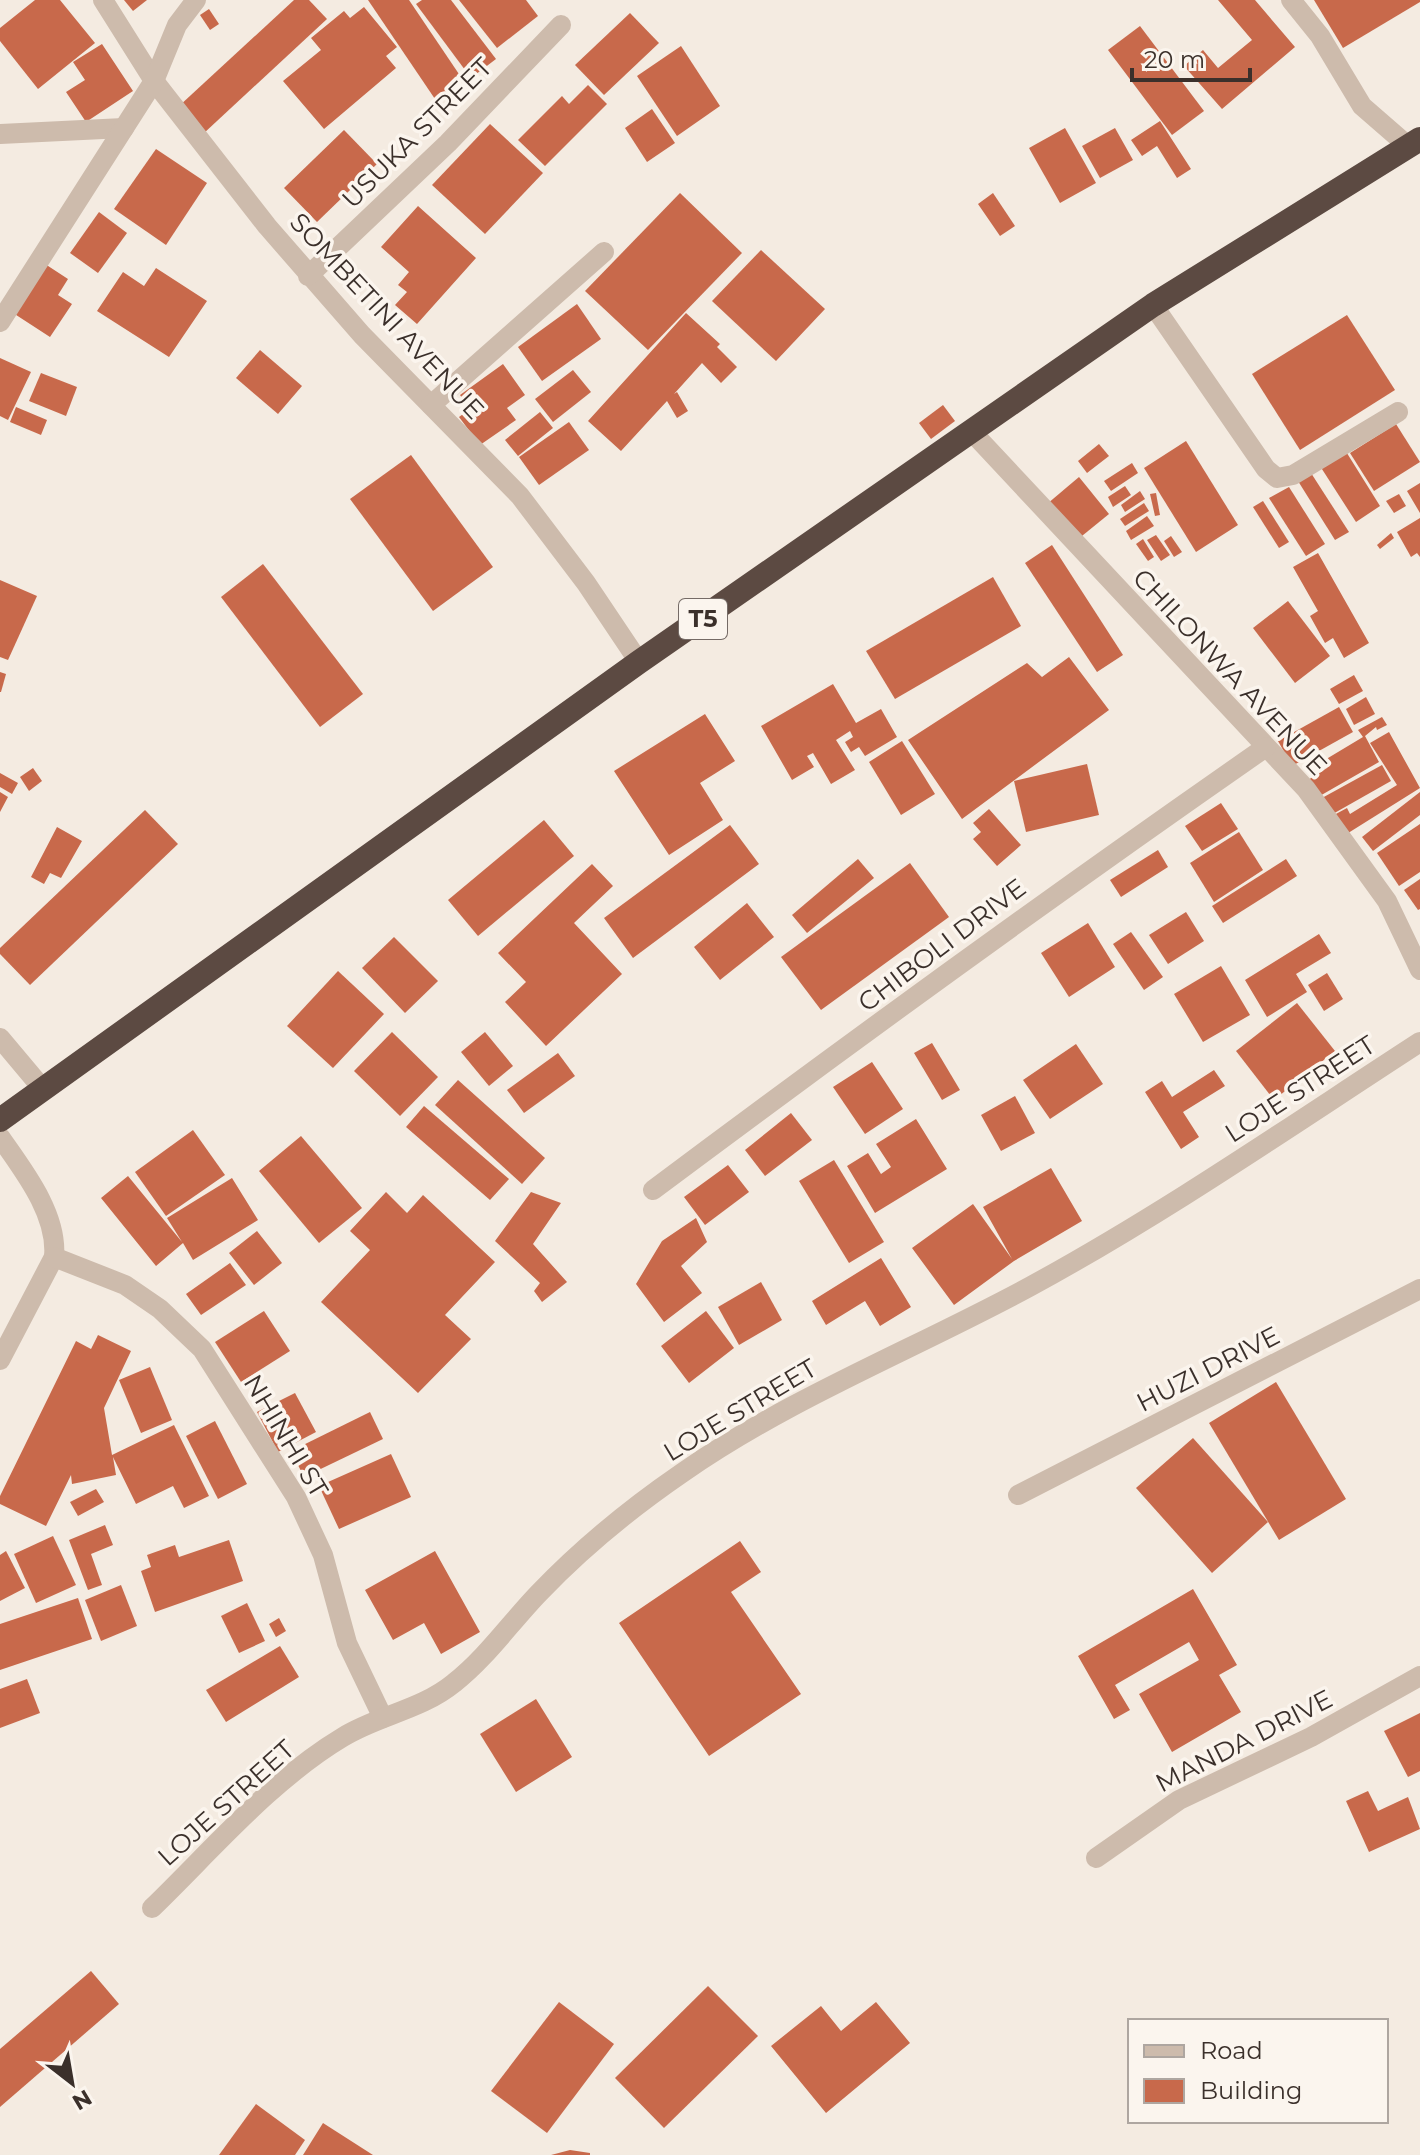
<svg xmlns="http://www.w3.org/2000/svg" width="1420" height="2155" font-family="Montserrat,sans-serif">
  <rect width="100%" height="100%" fill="#f4ebe1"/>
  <!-- building -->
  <g fill="#c8694b">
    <path d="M35,0h25l35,43 -57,46 -38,-48v-13z"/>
    <path d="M124,0h23l-14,11z"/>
    <path d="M294,0h15l18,19 -124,115 -25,-27z"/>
    <path d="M368,0h41l56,83 -28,19z"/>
    <path d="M422,0h29l45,59 -25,19 -55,-74z"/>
    <path d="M459,0h67l12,16 -41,32z"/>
    <path d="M1218,0h37l40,47 -73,62 -38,-43 19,-16 15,18 34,-28z"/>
    <path d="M1314,0h106v2l-77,46z"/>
    <path d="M364,7l33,40 -11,9 10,12 -72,61 -41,-48 38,-31 -10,-12 33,-27 6,7z"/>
    <path d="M209,9l10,15 -9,6 -10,-15z"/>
    <path d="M630,13l29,30 -55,52 -29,-30z"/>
    <path d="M1140,26l64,85 -32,24 -64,-85z"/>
    <path d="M102,44l31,47 -47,31 -20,-30 19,-12 -12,-18z"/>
    <path d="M681,46l39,60 -43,30 -40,-60z"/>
    <path d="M588,85l19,19 -62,62 -27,-26 44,-44 7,8z"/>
    <path d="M652,109l23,34 -28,19 -22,-34z"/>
    <path d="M1160,121l31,48 -14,9 -20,-32 -15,10 -11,-16z"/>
    <path d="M490,124l53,49 -58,61 -53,-49z"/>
    <path d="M1065,128l31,55 -36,20 -31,-55z"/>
    <path d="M1115,128l18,32 -33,18 -18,-32z"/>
    <path d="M344,130l33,34 -60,58 -33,-34z"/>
    <path d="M156,149l51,34 -41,62 -52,-36z"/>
    <path d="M680,193l62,60 -94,97 -63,-59z"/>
    <path d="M993,193l22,33 -15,10 -22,-32z"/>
    <path d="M418,206l58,52 -59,66 -22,-19 12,-13 -9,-7 11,-13 -28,-25z"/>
    <path d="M99,212l28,21 -29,40 -28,-20z"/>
    <path d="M761,250l64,59 -49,52 -64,-60z"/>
    <path d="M42,262l26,17 -10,16 14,9 -22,33 -40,-26z"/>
    <path d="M156,268l51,33 -38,56 -72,-46 26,-39 21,14z"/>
    <path d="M577,304l24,35 -59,42 -24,-34z"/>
    <path d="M686,313l34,31 -3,3 20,20 -16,16 -19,-20 -28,31 3,-2 11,19 -11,7 -10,-17 -46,50 -33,-30z"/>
    <path d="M1347,315l48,75 -95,60 -48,-76z"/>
    <path d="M260,350l42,36 -24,28 -42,-36z"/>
    <path d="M0,358l31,14 -23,48 -8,-4z"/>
    <path d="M503,364l22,31 -18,13 9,12 -36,25 -21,-28 11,-8 -10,-14z"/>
    <path d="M573,370l18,22 -38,30 -18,-23z"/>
    <path d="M41,373l36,14 -11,29 -37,-15z"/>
    <path d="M943,405l12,16 -24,18 -12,-16z"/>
    <path d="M16,407l31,13 -6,15 -31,-13z"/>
    <path d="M540,412l13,16 -35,28 -13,-16z"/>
    <path d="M569,422l20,28 -50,35 -20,-28z"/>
    <path d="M1396,424l24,38 -46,29 -24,-38z"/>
    <path d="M1186,441l52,84 -42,27 -52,-84z"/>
    <path d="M1099,444l10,12 -22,17 -9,-12z"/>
    <path d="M1345,450l35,56 -24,16 -36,-56z"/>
    <path d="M411,455l82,112 -60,44 -83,-112z"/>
    <path d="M1132,463l6,10 -27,18 -7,-10z"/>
    <path d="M1311,473l38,59 -14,8 -37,-59z"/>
    <path d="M1079,477l30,37 -32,26 -30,-36z"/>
    <path d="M1420,483v30l-13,-22z"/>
    <path d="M1125,486l6,9 -18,12 -5,-10z"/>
    <path d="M1289,487l36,57 -19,12 -37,-58z"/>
    <path d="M1140,491l5,8 -20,13 -4,-7z"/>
    <path d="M1156,493l4,22 -5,1 -5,-22z"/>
    <path d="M1399,494l7,12 -12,7 -8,-12z"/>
    <path d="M1263,501l26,41 -10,6 -26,-41z"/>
    <path d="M1144,503l5,8 -24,15 -5,-7z"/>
    <path d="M1147,516l7,10 -23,14 -5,-9z"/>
    <path d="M1420,518v39l-3,-4 -6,4 -14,-25z"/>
    <path d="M1391,533l3,5 -14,11 -3,-4z"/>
    <path d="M1156,535l14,20 -9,6 -14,-21z"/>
    <path d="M1171,536l11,16 -8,5 -10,-16z"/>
    <path d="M1143,539l11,18 -6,4 -12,-17z"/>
    <path d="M1052,545l71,110 -26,17 -72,-109z"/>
    <path d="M1318,553l51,90 -25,15 -11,-20 -8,5 -15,-27 8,-5 -25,-44z"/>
    <path d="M263,564l100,130 -43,33 -99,-130z"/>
    <path d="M993,577l28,49 -126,73 -29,-48z"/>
    <path d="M0,580l37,16 -29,64 -8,-3z"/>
    <path d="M1288,601l42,55 -35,27 -42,-55z"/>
    <path d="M1069,657l40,53 -147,109 -54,-79 119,-77 15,14z"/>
    <path d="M0,672l6,2 -5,18h-1z"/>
    <path d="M1354,675l9,16 -24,13 -9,-15z"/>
    <path d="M833,684l23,39 25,-14 16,28 -32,19 -6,-9 -8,5 -6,-10 8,-5 -3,-6 -14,9 19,30 -24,14 -18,-31 -6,3 7,11 -22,13 -31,-54z"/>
    <path d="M1366,697l9,17 -21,11 -8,-16z"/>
    <path d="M1339,707l14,25 -61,34 -14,-25z"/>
    <path d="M705,714l30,47 -35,22 23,37 -54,35 -55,-84z"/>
    <path d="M1382,717l5,8 -10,5 -1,-3 -11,9 14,26 -61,35 -10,-17 19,-12 -4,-7 40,-24 -5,-7z"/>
    <path d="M1389,732l31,56 -75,47 -11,-20 13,-7 3,6 47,-29 -27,-42z"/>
    <path d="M902,741l33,53 -34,21 -32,-53z"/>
    <path d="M1087,764l12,51 -73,17 -12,-51z"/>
    <path d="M1382,765l9,16 -60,34 -9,-17z"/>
    <path d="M33,768l9,13 -13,10 -9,-14z"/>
    <path d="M0,773l18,10 -6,11 -12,-7z"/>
    <path d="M0,792l8,5 -8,15z"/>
    <path d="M1420,792v23l-47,36 -11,-14z"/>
    <path d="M1221,803l17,26 -36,22 -17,-25z"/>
    <path d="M989,809l32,36 -24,21 -24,-27 8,-7 -8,-9z"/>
    <path d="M145,810l33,34 -148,141 -30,-31v-6z"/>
    <path d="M544,820l30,36 -96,80 -30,-36z"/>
    <path d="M1420,824v48l-21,14 -22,-33z"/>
    <path d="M730,825l29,39 -126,94 -29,-40z"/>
    <path d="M57,827l25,14 -21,37 -11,-5 -6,11 -13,-7z"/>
    <path d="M1239,832l24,38 -49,32 -24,-39z"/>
    <path d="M1158,850l10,17 -47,30 -11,-17z"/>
    <path d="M858,859l16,19 -67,55 -15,-18z"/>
    <path d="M1286,859l11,17 -74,47 -11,-17z"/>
    <path d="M910,863l39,54 -128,93 -40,-53z"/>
    <path d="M592,864l21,22 -39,37 48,51 -76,72 -41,-44 21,-20 -28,-29z"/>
    <path d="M1420,879v30l-2,1 -14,-20z"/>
    <path d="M747,903l27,34 -54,43 -26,-33z"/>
    <path d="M1186,912l18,29 -36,23 -19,-29z"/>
    <path d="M1088,923l27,44 -46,30 -28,-44z"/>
    <path d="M1131,932l32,45 -19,13 -31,-46z"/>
    <path d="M1319,934l12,19 -35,21 11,18 -40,25 -22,-37z"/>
    <path d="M394,937l44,44 -33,32 -43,-45z"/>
    <path d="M1221,966l29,49 -47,27 -29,-48z"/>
    <path d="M338,971l46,43 -51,54 -46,-42z"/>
    <path d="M1327,973l16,26 -19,12 -16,-26z"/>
    <path d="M1297,1003l38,48 -61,49 -38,-49z"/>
    <path d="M392,1032l46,45 -38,39 -46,-45z"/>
    <path d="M485,1032l28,34 -24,20 -28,-34z"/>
    <path d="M932,1043l28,47 -18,10 -28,-47z"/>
    <path d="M1076,1044l27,40 -53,35 -27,-39z"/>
    <path d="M558,1053l17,23 -51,37 -17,-23z"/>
    <path d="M872,1062l31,47 -38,25 -32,-47z"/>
    <path d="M1214,1070l11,16 -42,26 16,25 -18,12 -36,-57 17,-11 10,16z"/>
    <path d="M458,1080l87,78 -23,26 -87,-79z"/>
    <path d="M1015,1096l20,37 -34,18 -20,-36z"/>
    <path d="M424,1106l85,73 -19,21 -84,-73z"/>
    <path d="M791,1113l21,27 -47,36 -20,-26z"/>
    <path d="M916,1119l31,50 -72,44 -28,-47 21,-13 13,21 10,-7 -15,-23z"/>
    <path d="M193,1130l32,45 -59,41 -31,-44z"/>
    <path d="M301,1136l61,72 -43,35 -60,-72z"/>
    <path d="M834,1160l50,82 -35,21 -50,-82z"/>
    <path d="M728,1165l21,27 -44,33 -21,-28z"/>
    <path d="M1051,1168l31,53 -68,40 -60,44 -42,-57 61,-44 39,55 -29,-52z"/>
    <path d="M128,1176l54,66 -15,-24 65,-40 26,42 -65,40 -10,-17 -27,23 -55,-68z"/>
    <path d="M386,1192l21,21 16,-18 72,67 -50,53 26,24 -53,54 -97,-91 49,-52 -20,-19z"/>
    <path d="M531,1192l30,11 -28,41 34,38 -25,20 -8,-11 6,-8 -45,-42z"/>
    <path d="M696,1218l11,24 -26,24 21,27 -38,29 -28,-38 26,-43z"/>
    <path d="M257,1231l25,32 -28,22 -25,-32z"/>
    <path d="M881,1258l30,49 -31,19 -15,-25 -39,24 -14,-24z"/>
    <path d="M230,1263l16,22 -45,30 -15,-21z"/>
    <path d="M761,1282l21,38 -43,25 -21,-38z"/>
    <path d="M264,1311l26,40 -49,31 -26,-40z"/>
    <path d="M706,1311l28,37 -45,35 -28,-37z"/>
    <path d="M98,1335l33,16 -27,57 8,47 62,-30 35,71 -25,12 -11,-22 -37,18 -23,-47 3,18 -44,9 -1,-9 -25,51 -46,-22v-8l76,-155 15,8z"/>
    <path d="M150,1367l22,53 -31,13 -22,-53z"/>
    <path d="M1276,1382l70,117 -67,41 -70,-117z"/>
    <path d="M295,1393l21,39 -38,20 -21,-40z"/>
    <path d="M370,1412l13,27 -79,38 -13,-26z"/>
    <path d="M215,1421l32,63 -29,15 -32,-63z"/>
    <path d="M1193,1438l75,84 -56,51 -76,-85z"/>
    <path d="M391,1454l20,43 -72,32 -20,-43z"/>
    <path d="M96,1489l8,13 -26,14 -8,-14z"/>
    <path d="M105,1525l8,20 -22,9 11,31 -14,5 -19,-50z"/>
    <path d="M53,1536l23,49 -40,18 -22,-49z"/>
    <path d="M229,1540l14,41 -88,31 -14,-41 10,-4 -4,-12 28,-10 4,12z"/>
    <path d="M740,1541l21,31 -30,20 70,102 -92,62 -90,-133z"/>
    <path d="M6,1551l19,37 -25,13v-46z"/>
    <path d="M435,1551l45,81 -39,22 -17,-31 -31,17 -28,-50z"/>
    <path d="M121,1585l16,41 -36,15 -16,-41z"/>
    <path d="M1193,1589l44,76 -18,10 22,37 -69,40 -33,-58 60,-34 -10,-18 -74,43 15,25 -16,9 -36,-63z"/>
    <path d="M78,1598l14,41 -92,31v-46z"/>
    <path d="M247,1603l18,38 -26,12 -18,-37z"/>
    <path d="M279,1618l7,13 -10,6 -7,-13z"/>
    <path d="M280,1646l19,31 -73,45 -20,-32z"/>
    <path d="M27,1679l13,34 -40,15v-39z"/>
    <path d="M536,1699l36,58 -56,35 -36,-58z"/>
    <path d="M1420,1713v58l-12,6 -24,-46z"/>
    <path d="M1368,1791l10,20 30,-14 12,32 -51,23 -23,-51z"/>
    <path d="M91,1971l28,33 -119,103v-58z"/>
    <path d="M708,1986l50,50 -94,92 -49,-50z"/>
    <path d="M559,2002l55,42 -67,89 -56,-42z"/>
    <path d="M876,2002l34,41 -84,70 -55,-67 50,-40 20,25z"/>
    <path d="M256,2104l49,36 -10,15h-76z"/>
    <path d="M323,2123l50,32h-70z"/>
    <path d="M570,2150l20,3v2h-39z"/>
  </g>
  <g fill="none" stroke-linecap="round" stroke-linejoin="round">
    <!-- minor -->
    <g stroke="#cdbbac" stroke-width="20">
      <path d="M103,0l51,81 113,145 95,109 158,161 66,87 53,79"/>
      <path d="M1291,0l29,36 42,70 46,40"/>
      <path d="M0,134l124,-6"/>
      <path d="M308,276l140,-133 113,-118"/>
      <path d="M1153,305l113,164 11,9 16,-3 105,-63"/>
      <path d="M0,322l154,-241 23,-56 19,-25"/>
      <path d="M431,405l173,-153"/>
      <path d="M972,432l334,357 81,112 33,69"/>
      <path d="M0,1038l42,50"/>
      <path d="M0,1137c23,33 58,77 54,120l-54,103"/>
      <path d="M653,1190c202,-151 406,-299 613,-443"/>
      <path d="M54,1257l71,28 35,24 42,40 94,148 27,58 24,88 36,75"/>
      <path d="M1018,1495l402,-206"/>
      <path d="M1096,1858l83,-58 132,-63 109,-61"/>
      <path d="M152,1908c60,-58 119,-128 191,-171 36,-22 78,-27 111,-54 32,-25 57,-61 85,-90 43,-45 92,-85 143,-120 109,-76 233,-124 349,-187 134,-73 261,-161 389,-244"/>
    </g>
    <!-- highway -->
    <path stroke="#5c4a42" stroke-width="24" d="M0,1120l639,-458 514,-357 267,-166"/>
  </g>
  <g text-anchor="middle" stroke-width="7" stroke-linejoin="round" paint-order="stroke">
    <!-- shield labels -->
    <rect fill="#fbf5ee" stroke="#756b66" stroke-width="2" x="679" y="599" width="48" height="40" rx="6"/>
    <g font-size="24" font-weight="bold" fill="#3b302b">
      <text x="703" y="627">T5</text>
    </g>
    <!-- street labels -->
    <g font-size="26" fill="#3b302b" stroke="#fbf5ee">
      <text transform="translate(417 133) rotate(-45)" y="9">USUKA STREET</text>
      <text transform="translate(387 316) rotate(47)" y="9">SOMBETINI AVENUE</text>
      <text transform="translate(1230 672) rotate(47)" y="9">CHILONWA AVENUE</text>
      <text transform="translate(942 945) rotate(-37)" y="9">CHIBOLI DRIVE</text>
      <text transform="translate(1300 1089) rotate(-33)" y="9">LOJE STREET</text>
      <text transform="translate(1208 1369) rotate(-27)" y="9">HUZI DRIVE</text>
      <text transform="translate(740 1410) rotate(-31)" y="9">LOJE STREET</text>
      <text transform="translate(286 1436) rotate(59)" y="9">NHINHI ST</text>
      <text transform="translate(1244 1741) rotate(-27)" y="9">MANDA DRIVE</text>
      <text transform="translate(226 1803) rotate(-42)" y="9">LOJE STREET</text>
    </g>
  </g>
  <!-- legend -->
  <rect x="1128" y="2019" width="260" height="104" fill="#fbf5ee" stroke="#aea6a0" stroke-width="2"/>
  <rect x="1144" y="2045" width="40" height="12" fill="#cdbbac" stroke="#aea6a0" stroke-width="2"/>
  <text x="1200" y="2059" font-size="24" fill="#3b302b">Road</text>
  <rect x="1144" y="2079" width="40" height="24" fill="#c8694b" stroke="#aea6a0" stroke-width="2"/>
  <text x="1200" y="2099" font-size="24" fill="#3b302b">Building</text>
  <!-- north arrow -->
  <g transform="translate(72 2083) rotate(149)" stroke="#fbf5ee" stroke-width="6" paint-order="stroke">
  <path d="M0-6L14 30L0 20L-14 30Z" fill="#3b302b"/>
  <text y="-12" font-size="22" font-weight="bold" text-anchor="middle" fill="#3b302b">N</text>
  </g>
  <!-- scale -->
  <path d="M1132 68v12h118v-12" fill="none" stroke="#3b302b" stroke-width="4"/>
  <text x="1144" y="68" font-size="24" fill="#3b302b" stroke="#fbf5ee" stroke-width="6" paint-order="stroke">20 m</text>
</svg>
